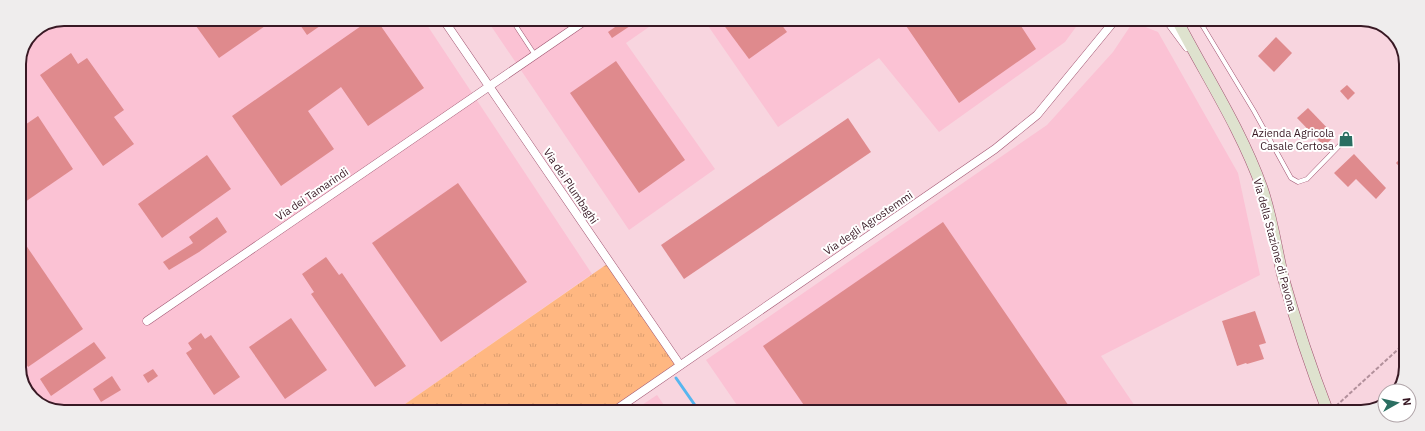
<svg xmlns="http://www.w3.org/2000/svg" width="1425" height="431" font-family="'IBM Plex Sans',sans-serif">
  <defs>
    <pattern id="grass-tufts" width="24" height="20" patternUnits="userSpaceOnUse"><rect width="24" height="20" fill="#ffb781"/><path d="M3 7l-1-3M5 7V3M7 7l1-3M15 17l-1-3M17 17v-4M19 17l1-3" fill="none" stroke="#db9d6f"/></pattern>
  </defs>
  <rect width="100%" height="100%" fill="#f8d5df"/>
  <!-- built -->
  <g fill="#fbc2d4">
    <path d="M64,19h359l169,255 -197,137 -343,-1 -24,-15 -9,-25v-306l13,-32z"/>
    <path d="M487,20h172l-33,23 89,126 -86,61z"/>
    <path d="M704,20h377l-16,22 -126,90 -60,-74 -101,69z"/>
    <path d="M1133,22l25,10 80,141 22,102 -159,81 38,56 -398,-1 -35,-51 341,-235 66,-73z"/>
    <path d="M657,395l11,16h-35z"/>
  </g>
  <!-- grass -->
  <path fill="url(#grass-tufts)" d="M610,262l70,103 -66,46h-219z"/>
  <g fill="none" stroke-linecap="round" stroke-linejoin="round">
    <!-- stream -->
    <path stroke="#57b6ef" stroke-width="3" d="M676,378l23,33"/>
  </g>
  <!-- building -->
  <g fill="#df8a8d">
    <path d="M191,19h84l-56,39z"/>
    <path d="M296,19h34l-23,16z"/>
    <path d="M371,19h5l48,69 -56,38 -27,-39 -33,24 26,38 -53,37 -49,-70z"/>
    <path d="M625,20l5,6 -18,12 -4,-6z"/>
    <path d="M720,20h58l9,12 -38,27z"/>
    <path d="M902,20h128l-9,6 15,23 -77,54z"/>
    <path d="M1276,37l16,16 -18,19 -16,-16z"/>
    <path d="M71,53l7,11 9,-6 37,52 -10,7 20,27 -31,22 -63,-91z"/>
    <path d="M616,61l69,99 -46,33 -69,-100z"/>
    <path d="M1347,85l8,8 -7,7 -8,-9z"/>
    <path d="M1308,108l27,28 -11,10 -27,-28z"/>
    <path d="M38,116l35,53 -48,33 -6,-8v-65z"/>
    <path d="M848,118l23,34 -187,127 -23,-34z"/>
    <path d="M1405,153v20l-9,-10z"/>
    <path d="M1354,154l32,34 -10,11 -20,-20 -8,8 -14,-14z"/>
    <path d="M207,155l24,34 -69,49 -24,-34z"/>
    <path d="M458,183l69,99 -86,60 -69,-99z"/>
    <path d="M217,217l10,15 -28,20 -30,18 -6,-8 30,-19 -4,-6z"/>
    <path d="M943,222l130,190 -265,-1 -45,-65z"/>
    <path d="M19,235l64,94 -55,38 -9,-14z"/>
    <path d="M326,257l13,18 3,-2 64,93 -31,21 -64,-93 3,-2 -12,-18z"/>
    <path d="M1255,311l11,32 -7,2 5,14 -17,5 -1,-1 -9,3 -15,-45z"/>
    <path d="M291,318l36,52 -42,29 -36,-52z"/>
    <path d="M201,333l4,6 6,-4 29,42 -26,18 -28,-42 6,-4 -4,-6z"/>
    <path d="M94,342l12,16 -55,38 -11,-17z"/>
    <path d="M153,369l5,7 -10,7 -5,-8z"/>
    <path d="M112,376l9,14 -20,12 -8,-13z"/>
  </g>
  <g fill="none" stroke-linecap="round" stroke-linejoin="round">
    <!-- lane casing -->
    <g stroke="#a15672" stroke-width="5">
      <g id="lane">
        <path d="M512,20l23,35"/>
        <path d="M1199,20l55,91 37,67 7,4 9,-3 33,-34"/>
      </g>
    </g>
    <!-- street casing -->
    <g stroke="#a15672" stroke-width="9">
      <g id="street">
        <path d="M443,19l237,346"/>
        <path d="M1167,20l20,27"/>
        <path d="M147,321l439,-301"/>
        <path d="M614,411l381,-262 42,-34 78,-95"/>
      </g>
    </g>
    <!-- secondary casing -->
    <g stroke="#a15672" stroke-width="12">
      <path id="secondary" d="M1177,20c29,56 64,109 85,168 10,29 14,59 21,89 13,46 28,91 45,135"/>
    </g>
    <!-- path -->
    <path stroke="#b2909b" stroke-width="2" stroke-dasharray="4 2" stroke-linecap="butt" d="M1336,406l69,-63"/>
    <!-- lane -->
    <use href="#lane" stroke="#fff" stroke-width="4"/>
    <!-- street -->
    <use href="#street" stroke="#fff" stroke-width="8"/>
    <!-- secondary -->
    <use href="#secondary" stroke="#dee2ce" stroke-width="11"/>
  </g>
  <!-- icons -->
  <defs>
    <g id="shop-bare" transform="scale(1.2)"><path d="M-5-2.5h2.3a2.7 3.5 0 0 1 5.4 0H5L5.5 6h-11ZM-1.5-2.5h3a1.5 2.3 0 0 0-3 0Z" fill="#2a6e61" stroke="#fff" stroke-width="2.5" paint-order="stroke"/></g>
  </defs>
  <g fill-rule="evenodd">
    <use href="#shop-bare" x="1346" y="139"/>
  </g>
  <g text-anchor="middle" stroke-width="4" stroke-linejoin="round" paint-order="stroke">
    <!-- poi labels -->
    <g font-size="11" fill="#381924" stroke="#fff" text-anchor="end">
      <text x="1334" y="137">Azienda Agricola<tspan x="1334" dy="13">Casale Certosa</tspan></text>
    </g>
    <!-- street labels -->
    <g font-size="11" fill="#381924" stroke="#fff">
      <text transform="translate(571 186) rotate(56)" y="4">Via dei Plumbaghi</text>
      <text transform="translate(312 194) rotate(-34)" y="4">Via dei Tamarindi</text>
      <text transform="translate(868 223) rotate(-34)" y="4">Via degli Agrostemmi</text>
      <text transform="translate(1275 245) rotate(75)" y="4">Via della Stazione di Pavona</text>
    </g>
  </g>
  <!-- crop -->
  <path d="M0 0H1425V431H0ZM64 26H1361A38 38 0 0 1 1399 64V367A38 38 0 0 1 1361 405H64A38 38 0 0 1 26 367V64A38 38 0 0 1 64 26Z" fill="#efeded" fill-rule="evenodd"/>
  <path fill="none" stroke="#381924" stroke-width="2" d="M64 26H1361A38 38 0 0 1 1399 64V367A38 38 0 0 1 1361 405H64A38 38 0 0 1 26 367V64A38 38 0 0 1 64 26Z"/>
  <!-- north arrow -->
  <g transform="translate(1397 403) rotate(82)"><circle r="19" fill="#ffffff" stroke="#afa3a7"/>
  <path d="M0-3L7 15L0 10L-7 15Z" fill="#2a6e61"/>
  <text y="-6" font-size="11" font-weight="bold" text-anchor="middle" fill="#381924">N</text>
  </g>
</svg>
